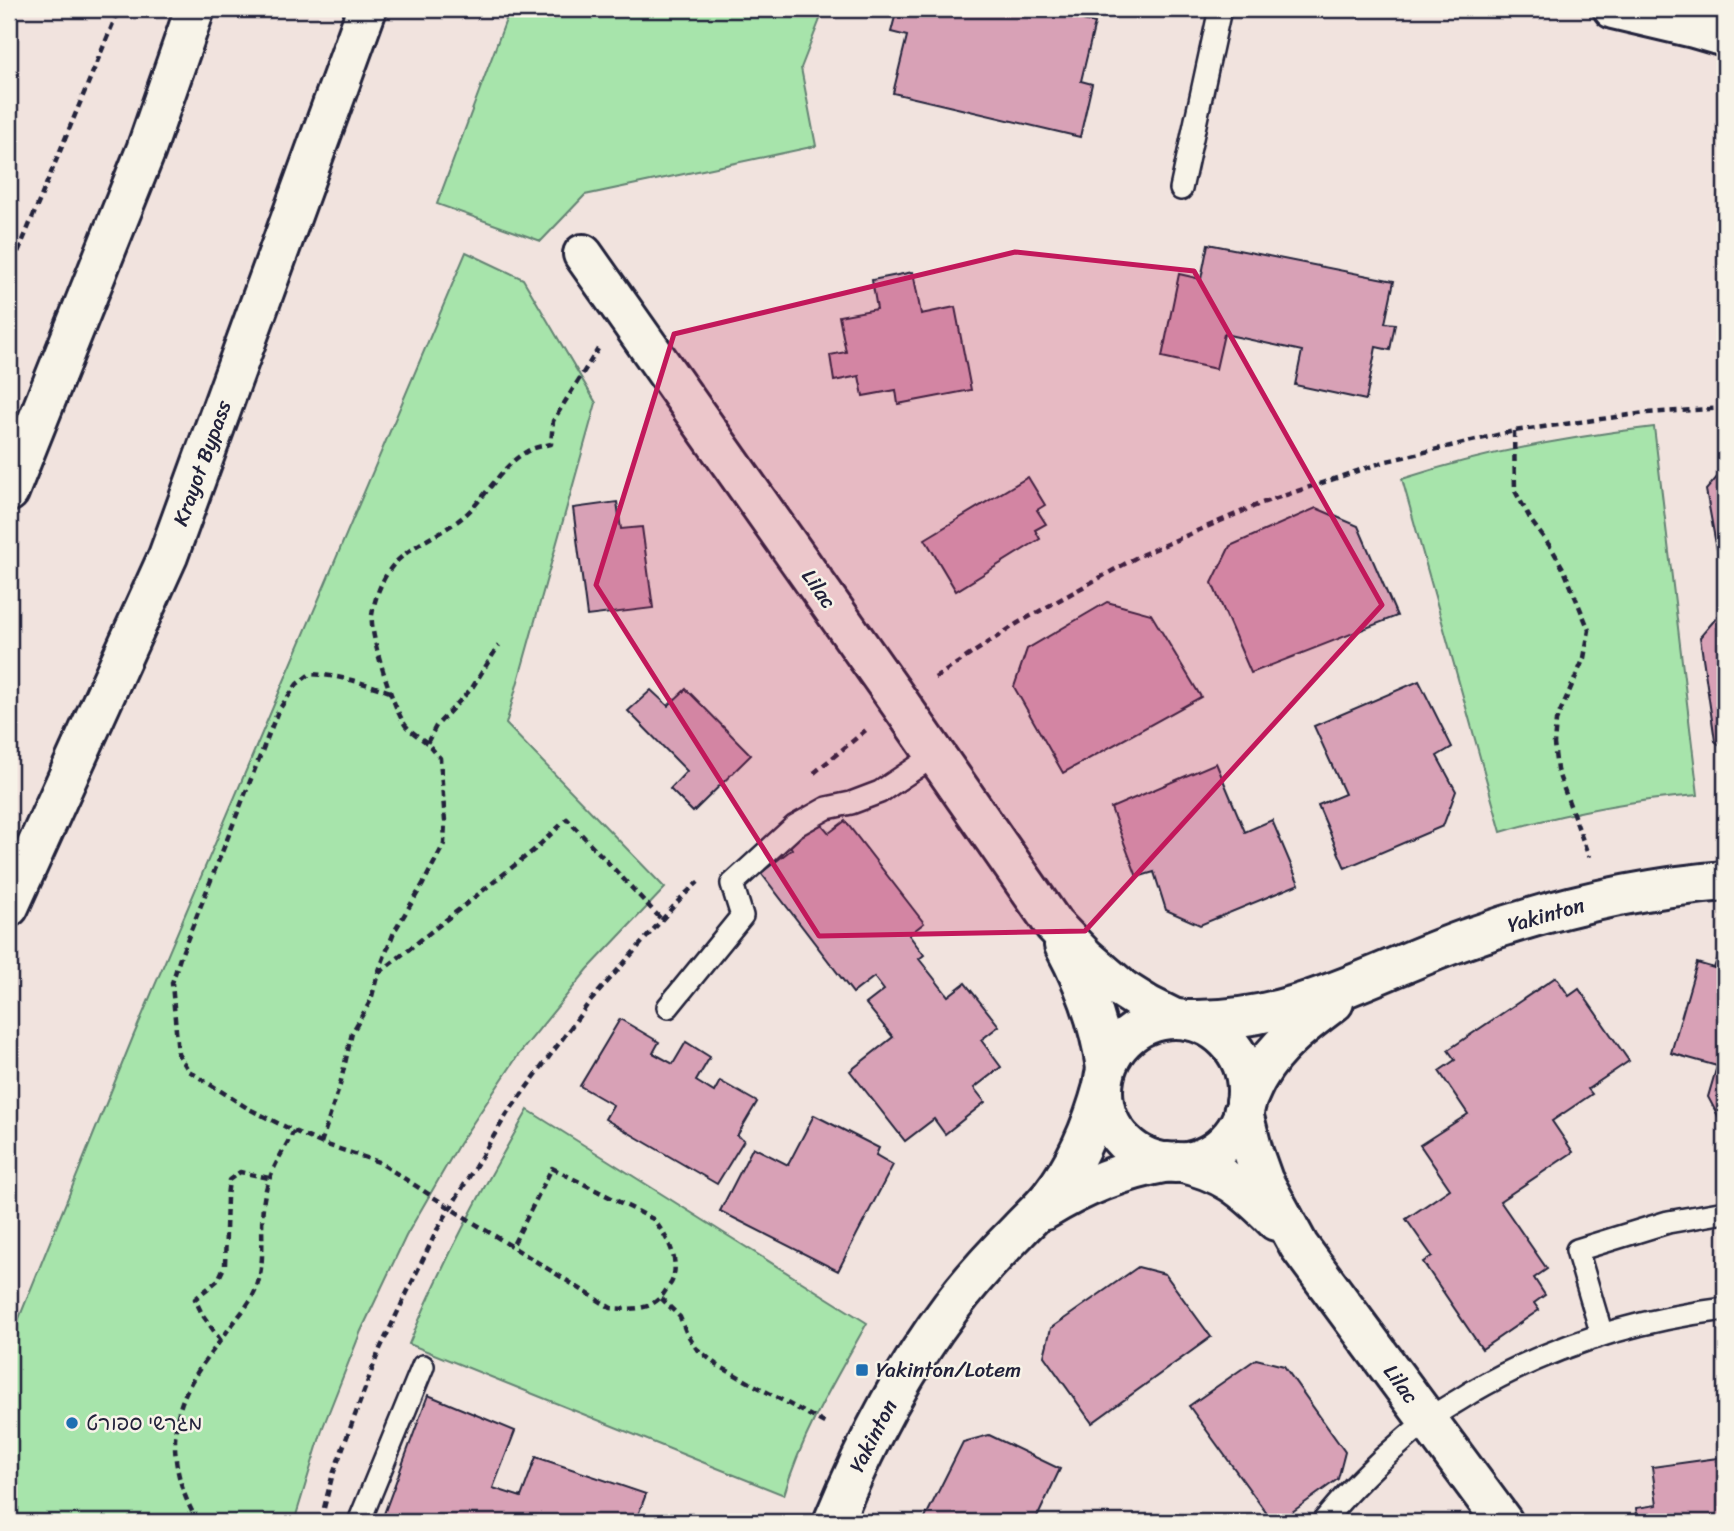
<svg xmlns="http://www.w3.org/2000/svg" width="1734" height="1531" font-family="Sriracha,'Playpen Sans Hebrew',sans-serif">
  <rect width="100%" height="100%" fill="#f1e3de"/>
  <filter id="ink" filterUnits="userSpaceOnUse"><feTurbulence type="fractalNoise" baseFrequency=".0143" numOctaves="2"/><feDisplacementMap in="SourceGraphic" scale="14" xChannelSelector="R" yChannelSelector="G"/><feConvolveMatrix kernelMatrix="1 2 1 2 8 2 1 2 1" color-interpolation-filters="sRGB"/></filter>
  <g filter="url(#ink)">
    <!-- green -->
    <g fill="#a7e4ab" stroke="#648373" stroke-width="2">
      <path d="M510,9h314l-23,59 15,78 -231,49 -44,46 -104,-37z"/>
      <path d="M466,252l57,27 73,124 -90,321 159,164 -77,81 -69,85 -60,90 -53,92 -45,95 -38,96 -29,95h-285v-179l124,-306z"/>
      <path d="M1654,427l44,368c-67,5 -133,18 -197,37l-99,-353c83,-27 165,-42 252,-52z"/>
      <path d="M528,1110l339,213c-31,55 -65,111 -83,172l-375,-151c34,-83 74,-157 119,-234z"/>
    </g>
    <!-- building -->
    <g fill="#d8a1b6" stroke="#22223b" stroke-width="2">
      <path d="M897,9h183l-2,10 17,4 -14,58 11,3 -12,53 -187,-44 14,-57 -16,-4z"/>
      <path d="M1208,244l186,37 -9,42 10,1 -5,26 -14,-3 -10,53 -71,-15 7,-34 -78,-17 -8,35 -54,-12 17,-83 22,5z"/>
      <path d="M913,272l8,42 34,-7 16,83 -73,14 -2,-14 -33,6 -4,-20 -25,5 -4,-26 16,-3 -7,-36 38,-7 -5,-29z"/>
      <path d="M1725,468v103l-4,1 -15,-82z"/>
      <path d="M1028,477l17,28 -8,5 9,14 -11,6 5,9 -84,52 -31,-52z"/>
      <path d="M617,502l4,27 21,-2 11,81 -66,8 -14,-108z"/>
      <path d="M1316,508l42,18 39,90 -146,57 -39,-90 18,-37z"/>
      <path d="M1107,602l44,12 50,83 -138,76 -49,-86 13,-38z"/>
      <path d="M1725,615v135l-10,-9 -15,-104 18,-21z"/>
      <path d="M1419,681l33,66 -15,9 19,35 -13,35 -98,42 -27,-63 27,-11 -31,-68z"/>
      <path d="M686,689l65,66 -58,57 -23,-23 17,-18 -59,-60 23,-21 17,16z"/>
      <path d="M1216,763l29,69 27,-12 27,64 -99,41 -34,-15 -12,-38 -17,5 -26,-69z"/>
      <path d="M818,820l11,13 16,-12 79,102 -15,12 15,20 -5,4 29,37 17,-13 34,43 -18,14 20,27 -27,21 11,14 -40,32 -11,-15 -29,22 -55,-70 43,-34 -27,-33 18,-14 -10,-13 -21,16 -92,-120 31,-24 -4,-6z"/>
      <path d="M1719,954l6,2v173l-17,-32 9,-31 -46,-13 26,-90 17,5z"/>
      <path d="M1556,977l13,19 10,-7 50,72 -41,28 4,5 -40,27 21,31 -73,49 47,68 -13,9 11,17 -11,8 5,7 -57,39 -59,-87 9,-6 -26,-37 44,-30 -30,-44 48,-31 -29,-43 16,-11 -7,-10z"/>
      <path d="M620,1019l39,23 -6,11 20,11 13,-22 24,15 -14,24 18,11 6,-11 37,21 -20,34 7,4 -27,44 -112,-65 8,-14 -33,-19z"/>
      <path d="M814,1115l65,33 -3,7 17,10 -55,106 -118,-60 33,-64 35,18z"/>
      <path d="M1138,1267l27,7 46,63 -119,86 -48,-67 7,-28z"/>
      <path d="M1256,1359l28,7 61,86 -7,27 -60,43h-5l-84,-116z"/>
      <path d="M428,1395l87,36 -22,57 28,9 15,-40 110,37 -8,21 20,7h-277z"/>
      <path d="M989,1435l71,34 -25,53h-112l40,-80z"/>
      <path d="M1725,1457v65h-87l-2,-14 21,-3 -5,-38z"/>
    </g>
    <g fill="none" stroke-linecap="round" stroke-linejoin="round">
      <!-- lane casing -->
      <g stroke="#22223b" stroke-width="26">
        <g id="lane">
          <path d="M1181,189l39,-180"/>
          <path d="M668,1007l74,-91 -10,-32 63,-58 32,-18 24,-5 29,-11 55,-37"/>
          <path d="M1602,1335l-25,-85 91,-28 57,-10"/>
          <path d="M359,1522l64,-156"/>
          <path d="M1323,1522c17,-22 38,-43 58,-62 15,-13 29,-26 44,-38 14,-11 30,-19 45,-29 78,-46 165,-73 255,-84"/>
        </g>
      </g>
      <!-- street casing -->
      <g stroke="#22223b" stroke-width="44">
        <g id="street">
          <path d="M1613,9l81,19 31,9"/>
          <path d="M583,254l316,448 155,223 32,33 36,31 27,17 26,13"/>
          <path d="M1064,945c21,39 36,80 42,123"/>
          <circle cx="1175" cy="1091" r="72"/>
          <path d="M1187,1020c105,3 184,-47 279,-81 83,-30 171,-51 259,-58"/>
          <path d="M1246,1102c4,-8 7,-17 12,-25 18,-32 48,-54 76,-75"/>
          <path d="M1243,1113l10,39 10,28 36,66 204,276"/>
          <path d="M1178,1162c45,9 66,27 98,59"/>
          <path d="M1045,1210c38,-24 79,-40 123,-48"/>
          <path d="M833,1522c31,-75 68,-149 118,-215 20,-27 43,-52 67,-76 11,-12 23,-22 33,-35 26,-33 41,-69 52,-110"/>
        </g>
      </g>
      <!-- highway casing -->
      <g stroke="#22223b" stroke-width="44">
        <g id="highway">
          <path d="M9,492l137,-342 49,-141"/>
          <path d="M9,907l159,-351 199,-547"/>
        </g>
      </g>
      <!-- path -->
      <g stroke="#22223b" stroke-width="4.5" stroke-dasharray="7 5" stroke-linecap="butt">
        <path d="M9,274l110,-265"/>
        <path d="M1514,431l1,60 17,31 20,27 12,21 25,60 -5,28 -28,63 -2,23 3,26 32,87"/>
        <path d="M935,678l83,-55 121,-67 123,-53 125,-42 127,-30 131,-18 80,-5"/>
        <path d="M390,692c-26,-9 -52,-17 -80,-18l-13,10 -19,27 -98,247 -8,25 6,71 11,17 60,38 45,22 27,12 58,19 71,46 161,100c12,1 27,2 39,-3 7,-4 12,-8 16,-15 2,-3 5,-6 6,-9 9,-22 -6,-46 -19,-62l-101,-51 -40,79"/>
        <path d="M427,743c-6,-5 -15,-10 -21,-17 -12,-15 -37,-92 -34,-111 3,-18 11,-40 24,-53 19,-19 46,-28 67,-45 22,-18 39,-52 63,-65 7,-5 17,-6 25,-8l2,-23 45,-72"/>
        <path d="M814,773l52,-43"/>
        <path d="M379,973l155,-123 33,-31 95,101"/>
        <path d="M321,1143l19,-58 12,-52 19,-33 7,-27 16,-41 29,-48 21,-40 1,-23 -5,-63 -13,-15 9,-17 36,-38 27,-43"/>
        <path d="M661,1298l19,19 6,15 10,16 21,17 111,60"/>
        <path d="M221,1341l-19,-27 -7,-15 23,-19 7,-15 2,-68 2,-17 11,-8 29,6"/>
        <path d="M324,1508l8,-31 47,-126 58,-121 70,-116 81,-110 93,-106 17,-16"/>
        <path d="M198,1522c-27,-45 -33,-100 -3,-146 9,-15 21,-29 31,-43 9,-13 25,-30 30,-44 11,-30 3,-60 8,-90 4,-25 18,-46 30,-68"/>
      </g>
      <!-- lane -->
      <use href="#lane" stroke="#f7f3e8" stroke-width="21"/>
      <!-- street -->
      <use href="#street" stroke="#f7f3e8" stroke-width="38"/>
      <!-- highway -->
      <use href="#highway" stroke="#f7f3e8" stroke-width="38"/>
    </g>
  </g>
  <!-- marked area -->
  <path fill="#c2185b" fill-opacity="0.2" stroke="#c2185b" stroke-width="5" stroke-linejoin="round" d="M1015,252l179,19 188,334 -297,326 -266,5 -223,-351 78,-251z"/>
  <!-- markers -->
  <g fill="#1f6fb2" stroke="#f7f3e8" stroke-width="2.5">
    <rect x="855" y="1363" width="14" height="14" rx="3.5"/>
    <circle cx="72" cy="1423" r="7"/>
  </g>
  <g text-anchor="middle" stroke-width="5" stroke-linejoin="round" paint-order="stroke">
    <!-- street labels -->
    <g font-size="21" fill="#22223b" stroke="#f7f3e8">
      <text transform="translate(202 463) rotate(-70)" y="7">Krayot Bypass</text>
      <text transform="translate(819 589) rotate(55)" y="7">Lilac</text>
      <text transform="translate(1546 915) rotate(-16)" y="7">Yakinton</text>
      <text transform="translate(1401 1384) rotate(54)" y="7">Lilac</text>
      <text transform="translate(873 1436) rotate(-63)" y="7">Yakinton</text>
    </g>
    <!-- poi labels -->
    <g font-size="21" fill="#22223b" stroke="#f7f3e8" text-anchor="start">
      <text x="876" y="1377">Yakinton/Lotem</text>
      <text x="86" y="1430">מגרשי ספורט</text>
    </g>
  </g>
  <!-- margin -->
  <rect width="1734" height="1531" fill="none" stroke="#f7f3e8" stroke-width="35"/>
  <rect x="18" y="18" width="1699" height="1496" fill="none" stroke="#22223b" stroke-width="2.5" filter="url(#ink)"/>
</svg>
